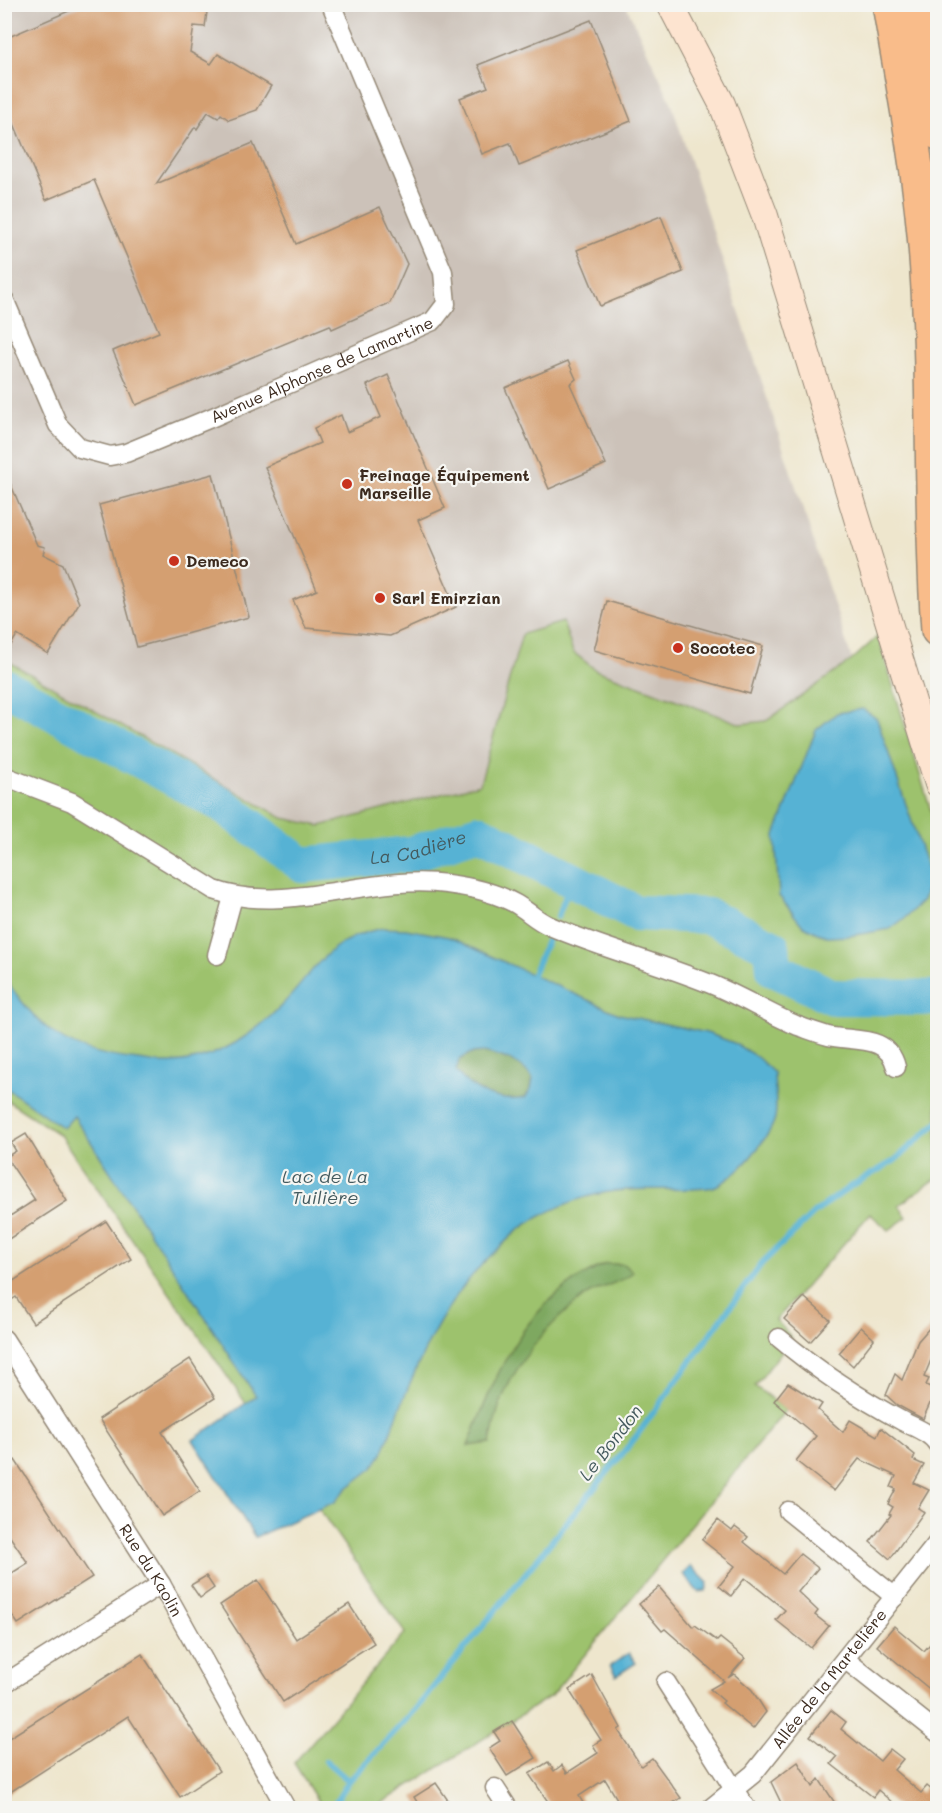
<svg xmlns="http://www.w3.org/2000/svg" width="942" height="1813" font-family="Mali,sans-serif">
  <rect width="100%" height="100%" fill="#f6f6f2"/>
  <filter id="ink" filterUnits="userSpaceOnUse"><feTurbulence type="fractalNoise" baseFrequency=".0167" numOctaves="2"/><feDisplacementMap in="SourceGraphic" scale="12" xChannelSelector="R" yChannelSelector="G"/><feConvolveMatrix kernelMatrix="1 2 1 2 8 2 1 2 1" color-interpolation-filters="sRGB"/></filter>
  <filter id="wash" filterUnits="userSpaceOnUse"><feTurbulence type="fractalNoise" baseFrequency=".008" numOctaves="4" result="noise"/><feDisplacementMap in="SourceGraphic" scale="24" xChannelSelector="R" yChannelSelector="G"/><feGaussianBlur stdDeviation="1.35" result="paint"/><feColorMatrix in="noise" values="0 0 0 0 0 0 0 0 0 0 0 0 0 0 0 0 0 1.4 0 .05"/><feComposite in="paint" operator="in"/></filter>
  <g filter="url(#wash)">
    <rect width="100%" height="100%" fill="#eee6cd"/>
    <!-- industrial -->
    <path fill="#ccc2b9" d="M5,5h621l45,97 181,558 -86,61 -25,3 -145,-54 -23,-18 -10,-30 -40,12 -43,150 -160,42 -37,-8 -278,-159z"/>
    <!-- green -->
    <path fill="#9dc26d" stroke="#6c7646" stroke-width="1.5" d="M563,622l10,30 23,18 145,54 25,-3 86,-61 26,-24 59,195v347l-38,27 8,12 -18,13 -19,-16 -94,106 16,18 -37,48 31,24 -235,286 -177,112h-52l-28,-45 111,-130 -345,-498 -55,-36 -1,-440 279,159 37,8 160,-42 42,-150z"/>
    <!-- forest -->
    <g fill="#7ea860" stroke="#5c693f" stroke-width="1.5">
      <path d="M484,1052c20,5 37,9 49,26l-2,11 -6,9c-27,5 -53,-6 -69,-27l3,-11 12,-7z"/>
      <path d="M606,1264h17l10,8c-13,12 -33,14 -49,25 -36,26 -70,67 -85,110 -4,11 -6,24 -9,36l-22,3c30,-77 56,-147 138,-182z"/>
    </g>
    <!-- water -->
    <g fill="#56b2d4" stroke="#486e79" stroke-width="1.5" fill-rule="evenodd">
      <path d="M863,709l14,10 52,153 -1,14 -5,14 -17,17 -16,12 -41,7 -19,1 -13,-4 -15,-8 -23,-29 -4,-61 41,-105 21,-17z"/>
      <path d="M383,928l23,1 43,8 170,77 88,19 27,10 23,14 17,16c0,14 4,31 1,45 -5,21 -45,68 -67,70 -27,3 -55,0 -82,2 -36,2 -73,17 -102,36 -9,6 -17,14 -24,21 -63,55 -88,131 -118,207l-9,14 -26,20 -12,14 -80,35 -62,-97 63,-44 -182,-280 -11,12 -58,-41v-108c37,52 60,72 125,80 13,1 28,5 41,4 42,-2 78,-25 107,-54 40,-39 43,-68 105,-81zM484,1052c20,5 37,9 49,27l-2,10 -6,9c-26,5 -53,-6 -69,-27l3,-11 12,-7z"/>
      <path d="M691,1566l17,17 -2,8 -8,1 -15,-18z"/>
      <path d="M629,1653l7,10 -20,13 -6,-10z"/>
    </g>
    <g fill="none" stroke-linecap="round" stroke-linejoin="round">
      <!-- stream -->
      <g stroke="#56b2d4" stroke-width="6">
        <path d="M558,916l14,-36"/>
        <path d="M530,981l20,-47"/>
        <path d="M326,1761l23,20"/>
        <path d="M332,1808l17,-27 66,-71 220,-272 127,-175 52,-50 37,-27 43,-25 44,-39"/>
      </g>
      <!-- river -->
      <path stroke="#56b2d4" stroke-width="36" id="s1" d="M4,686l217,118 82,61 108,-11 68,-22 157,81 72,3 64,31 2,22 59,28 105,1"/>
    </g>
    <g id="blocks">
      <!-- building -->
      <g fill="#d49f71">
        <path d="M85,4h123l-3,23 -11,-1 -4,26 21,12 7,-10 53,32 -14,24 -28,10 -8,-6 -3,4 -10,-6 -11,17 -2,-2 -39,57 97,-41 43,101 84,-37 27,57 -17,39 -58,26 -2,-4 -194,80 -23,-54 46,-19 -65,-152 -48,20 -42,-100v-61z"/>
        <path d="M591,20l40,101 -112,45 -9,-23 -28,11 -22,-56 28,-11 -10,-22z"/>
        <path d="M661,216l22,56 -83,34 -23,-56z"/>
        <path d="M568,361l8,18 -6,5 36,80 -57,25 -44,-101z"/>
        <path d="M388,375l57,133 -27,12 38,87 -66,29 -84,-8 -13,-28 24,-10 -52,-123 55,-24 -6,-15 27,-13 6,17 34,-15 -14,-32z"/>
        <path d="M4,469l33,76 8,2 -2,7 20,10 16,39 -31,51 -31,-19 -13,21z"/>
        <path d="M213,474l36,143 -112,30 -38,-142z"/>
        <path d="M607,601l156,45 -13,48 -156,-44z"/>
        <path d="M26,1134l41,67 -63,41v-22l31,-20 -29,-43 10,-6 -5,-8z"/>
        <path d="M106,1221l25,38 -98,64 -17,-26 -12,8v-18z"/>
        <path d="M804,1297l26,23 -20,22 -26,-23z"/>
        <path d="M938,1318v25l-14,34 5,2 -3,6 10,5 -13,29 -26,-14 -11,-10 9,-21 7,6 16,-39z"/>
        <path d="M861,1327l13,12 -21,27 -14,-13z"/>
        <path d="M190,1359l25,39 -53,34 38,59 -38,25 -63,-97z"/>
        <path d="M788,1383l34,21 -4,6 25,22 7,-12 27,16 4,-8 34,27 -2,5 11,5 -10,18 15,7 -11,18 6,4 -34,47 -20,-17 21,-27 -2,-1 4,-7 -5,-3 8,-15 -5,-2 5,-11 -37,-17 -25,32 -38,-30 20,-25 -42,-35z"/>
        <path d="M15,1460l77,117 -74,47 -14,-21v-25l24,-15 -24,-35v-61z"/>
        <path d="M718,1520l14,11 3,-4 13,10 -4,5 39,32 17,-20 18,14 -20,24 20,19 -3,4 14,11 -18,22 -35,-28 9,-10 -40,-32 -14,18 -12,-10 16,-20 -33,-26z"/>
        <path d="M206,1576l8,12 -14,10 -9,-13z"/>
        <path d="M258,1580l38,59 53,-35 25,39 -91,59 -63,-97z"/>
        <path d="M659,1587l34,40 2,-2 22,16 3,-3 25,20 -17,20 6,-4 18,16 14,22 -13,17 -31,-26 2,-2 -14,-12 14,-8 -59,-52 -3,2 -23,-27z"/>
        <path d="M894,1626l30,25 14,-16v61l-61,-50z"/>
        <path d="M142,1654l77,117 -39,26 -52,-81 -124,80v-55z"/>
        <path d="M592,1675l29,53 -3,2 23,36 11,-8 29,40 -17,11h-41l-18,-30 -26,17 4,7 -9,6h-21l-24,-35 19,-12 6,9 8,-6 5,8 31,-20 -5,-8 8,-5 -32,-50z"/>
        <path d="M831,1710l15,12 -5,7 39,32 10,-12 13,10 -9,11 27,23 6,-7 11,9v14h-38l-22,-19 -5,7 -42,-33 6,-7 -27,-21z"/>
        <path d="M512,1721l24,37 -29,18 -18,-28 11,-7 -6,-9z"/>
        <path d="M798,1762l15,25 6,-8 20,30h-55l-13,-27z"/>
        <path d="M436,1783l18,26h-33l-7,-12z"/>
      </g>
    </g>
  </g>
  <g filter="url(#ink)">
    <use href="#blocks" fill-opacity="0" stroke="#948876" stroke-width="1.5"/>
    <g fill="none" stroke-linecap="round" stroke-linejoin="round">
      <!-- minor casing -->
      <g stroke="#948876" stroke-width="21">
        <g id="minor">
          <path id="s2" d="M4,299l54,126 22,23 30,8 16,-3 87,-36 220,-96 13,-17 -3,-32 -112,-268"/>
          <path d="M4,776l68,26 142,88c72,26 157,-17 233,-6 24,3 48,8 69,20 12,7 21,17 34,22 51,22 106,36 158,57 31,12 59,30 90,43 9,3 20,7 30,10 25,6 60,-2 68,31"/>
          <path d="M217,955l16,-58"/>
          <path d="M779,1338c39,33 80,60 125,84 12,6 27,11 34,23"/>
          <path id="s3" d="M4,1339l157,245 125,224"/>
          <path d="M788,1511l107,86"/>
          <path d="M846,1660l92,73"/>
          <path d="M666,1682l80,126"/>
          <path d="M4,1684l157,-100"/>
          <path d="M495,1788l13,20"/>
          <path id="s4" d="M711,1808l42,-34 185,-232"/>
        </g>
      </g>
      <!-- secondary casing -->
      <g stroke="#948876" stroke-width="28">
        <path id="secondary" d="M670,4l52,100 43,112 173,568"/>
      </g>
      <!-- motorway casing -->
      <g stroke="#948876" stroke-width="36">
        <g id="motorway">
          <path d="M889,4c13,77 28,153 35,230 12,131 5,264 14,396"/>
          <path d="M911,4l27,129"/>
        </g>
      </g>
      <!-- minor -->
      <use href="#minor" stroke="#fff" stroke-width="18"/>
      <!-- secondary -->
      <use href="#secondary" stroke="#fde4d0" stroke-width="26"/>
      <!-- motorway -->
      <use href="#motorway" stroke="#f9bc8a" stroke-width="33"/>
    </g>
  </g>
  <!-- markers -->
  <g fill="#c8321e" stroke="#f6f6f2" stroke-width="2">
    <circle cx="347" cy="484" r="6"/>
    <circle cx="174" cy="561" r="6"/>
    <circle cx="380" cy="598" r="6"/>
    <circle cx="678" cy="648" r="6"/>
  </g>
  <g text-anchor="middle" stroke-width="4.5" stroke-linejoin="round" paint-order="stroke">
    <!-- street labels -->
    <g font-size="16" fill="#3b2a1e" stroke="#f6f6f2">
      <text dy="6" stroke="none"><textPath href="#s2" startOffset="429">Avenue Alphonse de Lamartine</textPath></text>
      <text dy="6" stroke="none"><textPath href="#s3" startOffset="274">Rue du Kaolin</textPath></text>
      <text dy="6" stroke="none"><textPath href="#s4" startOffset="176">Allée de la Martelière</textPath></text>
    </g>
    <!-- poi labels -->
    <g font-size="16" font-weight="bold" fill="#3b2a1e" stroke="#f6f6f2" text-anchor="start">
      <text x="359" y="481">Freinage Équipement<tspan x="359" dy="18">Marseille</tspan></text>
      <text x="186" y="567">Demeco</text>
      <text x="392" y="604">Sarl Emirzian</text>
      <text x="690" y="654">Socotec</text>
    </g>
    <!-- water labels -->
    <g font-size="18" font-style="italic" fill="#445a5e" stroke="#f6f6f2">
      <text dy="6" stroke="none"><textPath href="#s1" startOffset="466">La Cadière</textPath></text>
      <text x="325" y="1183">Lac de La<tspan x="325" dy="21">Tuilière</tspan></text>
      <text transform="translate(611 1443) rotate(-52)" y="6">Le Bondon</text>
    </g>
  </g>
  <!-- margin -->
  <rect width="942" height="1813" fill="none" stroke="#f6f6f2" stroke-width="24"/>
</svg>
